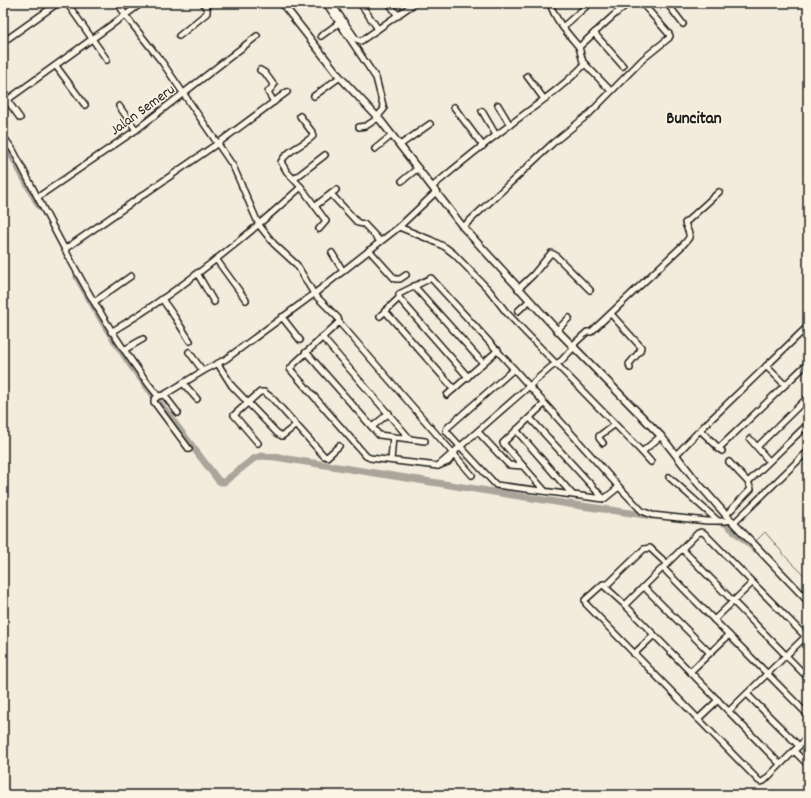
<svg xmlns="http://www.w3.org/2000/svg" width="811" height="798" font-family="Dekko,sans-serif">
  <rect width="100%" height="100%" fill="#f3ecdd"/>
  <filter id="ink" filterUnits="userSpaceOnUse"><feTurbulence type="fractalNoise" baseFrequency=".025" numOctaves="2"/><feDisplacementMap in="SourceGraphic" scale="8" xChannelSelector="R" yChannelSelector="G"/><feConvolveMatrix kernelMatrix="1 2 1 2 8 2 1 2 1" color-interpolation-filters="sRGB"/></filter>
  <g filter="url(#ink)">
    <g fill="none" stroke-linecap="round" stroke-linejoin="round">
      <!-- stream -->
      <path stroke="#716e68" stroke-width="1" d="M756,541l9,-9 21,25 22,22"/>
      <!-- river -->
      <g stroke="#aaa59b" stroke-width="7">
        <path d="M3,139l36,67"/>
        <path d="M77,277l28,49 27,41 86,113 3,2h3l29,-23 8,-3 14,1 300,48 77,11"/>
        <path d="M718,522h6l31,27"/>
      </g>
      <!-- minor casing -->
      <g stroke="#1c1c1c" stroke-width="8">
        <g id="minor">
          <path d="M67,3l40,57"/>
          <path d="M118,3l7,12 37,47 71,104 26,59 15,19 23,21 17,29 24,24 1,4 133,153"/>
          <path d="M326,3l50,75 8,31 -7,8"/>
          <path d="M331,3l25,36 5,2 54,-38"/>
          <path d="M360,3l18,26"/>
          <path d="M389,3l9,13"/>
          <path d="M550,3c5,17 18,31 29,44"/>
          <path d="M667,3l16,21"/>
          <path d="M564,28l1,-3 25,-22"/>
          <path d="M594,33l29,33"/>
          <path d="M179,36l28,-23v-4l-4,-6"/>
          <path d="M321,36l18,-13"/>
          <path d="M3,42l55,-39"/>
          <path d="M56,66l29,39"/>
          <path d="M260,70l5,3 8,11 1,1 -6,7 6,10"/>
          <path d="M527,76l17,23"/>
          <path d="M611,91l-28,-29 -4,-15 35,-32 15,-12"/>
          <path d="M314,96l26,-19"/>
          <path d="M7,100l13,18"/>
          <path d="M3,103l139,-100"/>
          <path d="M498,105l12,20"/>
          <path d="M119,106l17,24"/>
          <path d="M454,107l29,39"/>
          <path d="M482,111l14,24"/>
          <path d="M359,127l7,-1 12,-8"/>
          <path d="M3,136l10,14c44,84 85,171 145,246"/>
          <path d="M400,145l30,-21"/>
          <path d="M375,149l17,-14"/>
          <path d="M294,179l31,-24"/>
          <path d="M402,181l16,-13"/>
          <path d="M301,187l25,34 -7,8"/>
          <path d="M432,187c26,-22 52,-43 79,-63 25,-19 52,-37 74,-60"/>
          <path d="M331,194l27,29 6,1 16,17"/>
          <path d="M38,197l98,-67 121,-94"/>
          <path d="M315,206l21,-16"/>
          <path d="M399,227l32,13 14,7 9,7 35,36 17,22 22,23 114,117 19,-16"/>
          <path d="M463,227l90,-84 36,-29 54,-55 26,-21 1,-2 -1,-2 -27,-31"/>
          <path d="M65,249l156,-108 66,-49"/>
          <path d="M369,250l26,29h5l6,-4"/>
          <path d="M332,253l11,18"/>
          <path d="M216,259l30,41"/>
          <path d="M197,273l17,29"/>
          <path d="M414,286l69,77"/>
          <path d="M518,289l15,-14 18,-22 4,2 35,35"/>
          <path d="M399,298l69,79"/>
          <path d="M162,299l12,17 16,25"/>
          <path d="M94,302l37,-26"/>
          <path d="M385,311l69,78"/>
          <path d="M518,311l11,-10"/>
          <path d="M611,314l30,33 -1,4 -11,13 1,4"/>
          <path d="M380,316l19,-18v-4l32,-16 83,91 105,118 23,24 10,4 55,6h19l4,-1"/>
          <path d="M282,317l18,23"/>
          <path d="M339,322l-45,42 -4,5 76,87 4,2 68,8 10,-4 7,-9"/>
          <path d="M557,330l12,-12"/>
          <path d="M111,332c69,-41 131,-91 190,-145l-14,-15 -6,-10c6,-12 23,-17 32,-26l-1,-4 -12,-16"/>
          <path d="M322,337l88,102"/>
          <path d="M124,350l19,-11"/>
          <path d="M189,352l14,19"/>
          <path d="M306,352l73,83 46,6"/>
          <path d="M218,364l14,22 45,47 5,3 14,-11"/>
          <path d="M766,366l19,19"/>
          <path d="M514,369l-67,59 -1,3 50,54 108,14 15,-12"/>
          <path d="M183,383l14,16"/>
          <path d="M164,395l14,18"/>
          <path d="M447,395l51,-45"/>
          <path d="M530,418l73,80"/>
          <path d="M372,427l17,-14"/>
          <path d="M516,430l56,64"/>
          <path d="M700,430l22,21"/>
          <path d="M478,432l31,33 14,1"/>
          <path d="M750,439l19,22"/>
          <path d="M258,443l-24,-28 26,-23h4l8,6 52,58 3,1 12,-11"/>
          <path d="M603,443l-4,-5v-2l15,-11"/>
          <path d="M757,447l51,-50"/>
          <path d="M189,449l-35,-47v-2l4,-4 6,-1 39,-24 23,-12 88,-65 85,-67 37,-35"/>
          <path d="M718,449l90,-86"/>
          <path d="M642,452l9,10"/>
          <path d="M676,455l24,-25 108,-104"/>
          <path d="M391,460l2,-23"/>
          <path d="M438,466l113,-99 10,-6 13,-14 1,-4 12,-11h4l90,-85c12,-13 9,-9 4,-24l34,-31"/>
          <path d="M669,477l48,43"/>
          <path d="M748,482l60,-58"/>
          <path d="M544,490l-41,-47 41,-39"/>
          <path d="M726,515l25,-26 -3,-7 -19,-20"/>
          <path d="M734,523l74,-72"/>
          <path d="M682,549l126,129"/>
          <path d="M667,564l-17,-16 -6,1 -36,35h-5l-18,16 1,4 173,177 2,1 3,-1 44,-44"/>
          <path d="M663,568l145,147"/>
          <path d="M603,585l22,20 155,159"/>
          <path d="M644,587l66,66"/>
          <path d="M625,605l73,-72 3,-1 3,1 104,106"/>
          <path d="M714,620l38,-37"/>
          <path d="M634,654l20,-19"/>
          <path d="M690,672l39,-37"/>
          <path d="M747,694l52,52"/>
          <path d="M729,711l78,-76"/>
          <path d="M698,719l20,-19"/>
          <path d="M794,751l14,14"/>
        </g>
      </g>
      <!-- tertiary casing -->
      <g stroke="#1c1c1c" stroke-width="9">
        <path id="tertiary" d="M282,3l58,74 41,44 82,106 94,103 104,106 36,46 29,33 82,86"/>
      </g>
      <!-- minor -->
      <use href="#minor" stroke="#fcf5e5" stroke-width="5"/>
      <!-- tertiary -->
      <use href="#tertiary" stroke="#fcf5e5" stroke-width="6"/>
    </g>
  </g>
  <g text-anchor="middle" stroke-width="3" stroke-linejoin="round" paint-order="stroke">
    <!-- street labels -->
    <g font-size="15" fill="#1c1c1c" stroke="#fcf5e5">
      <text transform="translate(142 109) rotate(-36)" y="5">Jalan Semeru</text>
    </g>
    <!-- quarter labels -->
    <g font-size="17" font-weight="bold" fill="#1c1c1c" stroke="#fcf5e5">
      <text x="694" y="123">Buncitan</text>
    </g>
  </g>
  <!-- margin -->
  <rect width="811" height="798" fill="none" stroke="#fcf5e5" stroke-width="16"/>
  <rect x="8" y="8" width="795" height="782" fill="none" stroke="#1c1c1c" stroke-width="1.5" filter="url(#ink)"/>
</svg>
